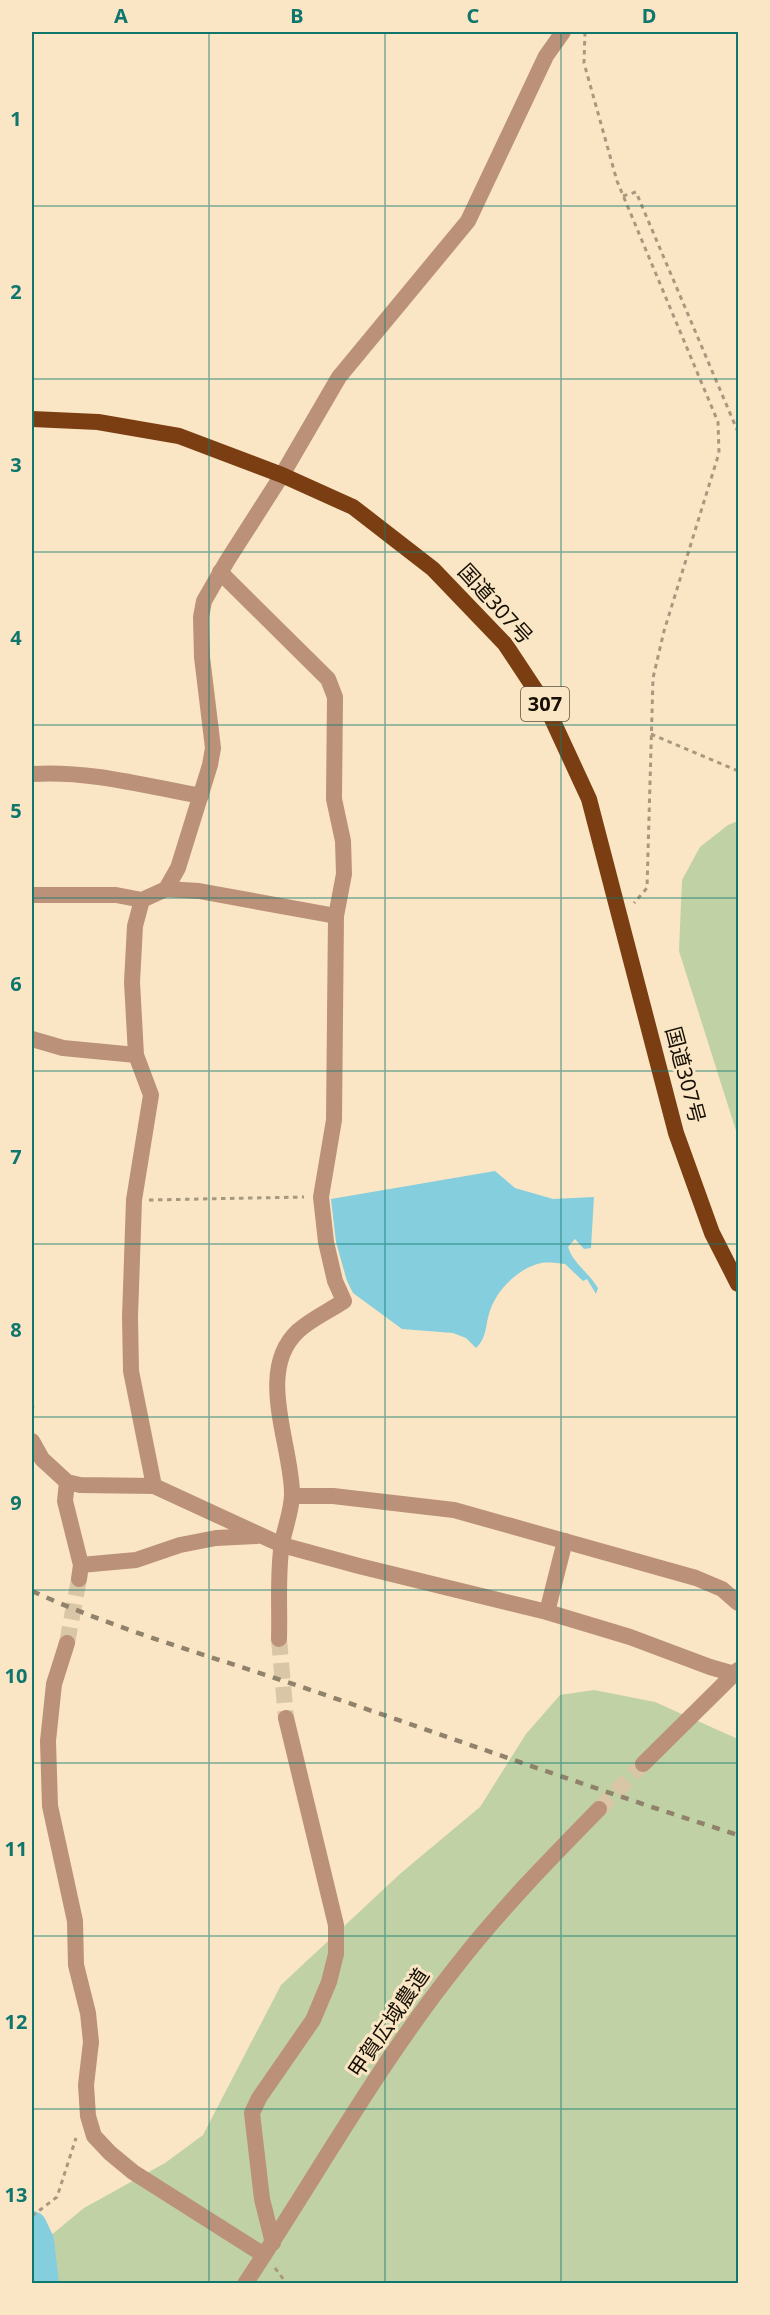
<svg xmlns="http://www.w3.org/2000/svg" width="770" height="2315" font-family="'Noto Sans','Noto Sans JP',sans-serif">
  <rect width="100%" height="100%" fill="#fae6c4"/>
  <!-- green -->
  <g fill="#c1d1a6">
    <path d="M738,821v316l-59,-186 3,-71 18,-33 28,-22z"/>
    <path d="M594,1690l61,12 83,37v544l-706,1v-20l18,-28 34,-28 81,-45 38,-28 78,-150 120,-112 79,-66 46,-73 34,-39z"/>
  </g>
  <!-- water -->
  <path fill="#84cedd" d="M495,1171l20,17 38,11 41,-2 -3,51 -7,1 -9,-10 -7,8c5,16 21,26 30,41l-2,6 -9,-15 -4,2 -18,-17c-8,-1 -17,-2 -24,-1 -23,5 -46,28 -52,51 -4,14 -2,23 -13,34l-10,-10 -13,-5 -51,-4 -49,-36 -6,-12 -11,-39 -5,-43z"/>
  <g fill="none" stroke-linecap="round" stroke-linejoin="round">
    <!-- river -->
    <path stroke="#84cedd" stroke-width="30" d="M32,2226l7,15 5,43"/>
    <!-- minor-tunnel -->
    <g stroke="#d8c6a7" stroke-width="16" stroke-dasharray="16 8" stroke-linecap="butt">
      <path d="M279,1639l7,79"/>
      <path d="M67,1643l12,-64"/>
    </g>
    <!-- tertiary-tunnel -->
    <path stroke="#d8c6a7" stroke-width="16" stroke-dasharray="16 8" stroke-linecap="butt" d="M599,1809l44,-45"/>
    <!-- path -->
    <g stroke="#a8987f" stroke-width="3" stroke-dasharray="4.5 4.5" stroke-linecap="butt">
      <path d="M585,32l-1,31 33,118 101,241 1,31 -55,178 -11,47 -6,210 -13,15"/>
      <path d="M623,196l13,-4 102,240"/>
      <path d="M651,734l87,37"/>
      <path d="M149,1200l155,-3"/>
      <path d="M32,1403l1,4 -1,7"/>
      <path d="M32,2216l25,-19 19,-59"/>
      <path d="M275,2268l12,16"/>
    </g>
    <!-- minor -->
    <g stroke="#bb9179" stroke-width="16">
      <path d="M220,572l108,107 7,18 -1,102 9,42 1,33 -8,42 -2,204 -13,77 5,45 9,39 9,20c-15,10 -33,18 -46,30 -43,40 -6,114 -6,163 0,16 -7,33 -10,49 -5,31 -2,65 -3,96"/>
      <path d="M32,774c56,-4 114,12 169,22"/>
      <path d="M166,889l33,2 137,25"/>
      <path d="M32,895h84l26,5 24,-11 12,-21 32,-103 3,-17 -11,-91 -1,-40 3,-16 23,-40 55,-86 57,-98 129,-156 78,-165 17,-24"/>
      <path d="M142,900l-7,26 -3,56 4,73 15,40 -17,105 -4,117 1,54 23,115"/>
      <path d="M32,1039l31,9 73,7"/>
      <path d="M32,1441l10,18 25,23 13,3 74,1 128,59 77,21 188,46 83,25 80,30 28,8"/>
      <path d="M67,1482l-2,19 16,64 -2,14"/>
      <path d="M293,1496h40l121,14 242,68 26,11 16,14"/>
      <path d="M81,1565l55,-5 44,-15 36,-7 41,-2"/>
      <path d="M547,1612l18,-71"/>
      <path d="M67,1643l-13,41 -6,57 2,65 25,115 1,44 12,48 3,29 -5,43 2,31 6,20 16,17 23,19 131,83"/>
      <path d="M273,2243l-11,-44 -10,-86 7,-15 54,-78 16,-38 7,-28v-29l-50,-207"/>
    </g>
    <!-- tertiary -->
    <g stroke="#bb9179" stroke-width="16">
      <path d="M643,1764l95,-94"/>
      <path d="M245,2284c69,-104 133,-219 210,-316 44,-57 94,-108 144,-159"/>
    </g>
    <!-- trunk -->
    <path stroke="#7b3e13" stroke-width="16" d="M32,419l66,3 81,14 103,39 71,32 80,62 72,75 41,62 43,93 87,334 36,100 26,51"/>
    <!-- rail -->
    <path stroke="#90826b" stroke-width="4.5" stroke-dasharray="8 8" stroke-linecap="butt" d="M32,1591c85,39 175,64 264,94 148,50 294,103 442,150"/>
  </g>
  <!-- grid -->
  <path fill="none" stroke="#0f766e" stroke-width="1.5" stroke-opacity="0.55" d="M209,32v2252M385,32v2252M561,32v2252M32,206h706M32,379h706M32,552h706M32,725h706M32,898h706M32,1071h706M32,1244h706M32,1417h706M32,1590h706M32,1763h706M32,1936h706M32,2109h706"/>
  <g text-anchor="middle" stroke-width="6" stroke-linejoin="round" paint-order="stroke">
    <!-- shield labels -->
    <rect fill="#fae6c4" stroke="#5a503e" stroke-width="1.5" x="521" y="687" width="48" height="34" rx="4.5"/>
    <g font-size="20" font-weight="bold" fill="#160f04">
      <text x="545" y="711">307</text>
    </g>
    <!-- street labels -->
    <g font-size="21" fill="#160f04" stroke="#fae6c4">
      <text transform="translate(495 604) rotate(48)" y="7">国道307号</text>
      <text transform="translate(685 1075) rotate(75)" y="7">国道307号</text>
      <text transform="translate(389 2023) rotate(-56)" y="7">甲賀広域農道</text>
    </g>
  </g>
  <!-- border -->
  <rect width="770" height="2315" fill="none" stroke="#fae6c4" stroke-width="66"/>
  <rect x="33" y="33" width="704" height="2249" fill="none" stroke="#0f766e" stroke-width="2"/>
  <g font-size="20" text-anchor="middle" font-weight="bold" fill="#0f766e">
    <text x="121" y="23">A</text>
    <text x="297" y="23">B</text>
    <text x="473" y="23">C</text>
    <text x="649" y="23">D</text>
    <text x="16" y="126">1</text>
    <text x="16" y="299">2</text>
    <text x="16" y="472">3</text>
    <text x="16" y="645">4</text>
    <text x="16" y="818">5</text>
    <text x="16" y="991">6</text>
    <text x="16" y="1164">7</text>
    <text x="16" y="1337">8</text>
    <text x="16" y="1510">9</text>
    <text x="16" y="1683">10</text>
    <text x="16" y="1856">11</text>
    <text x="16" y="2029">12</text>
    <text x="16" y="2202">13</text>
  </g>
</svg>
